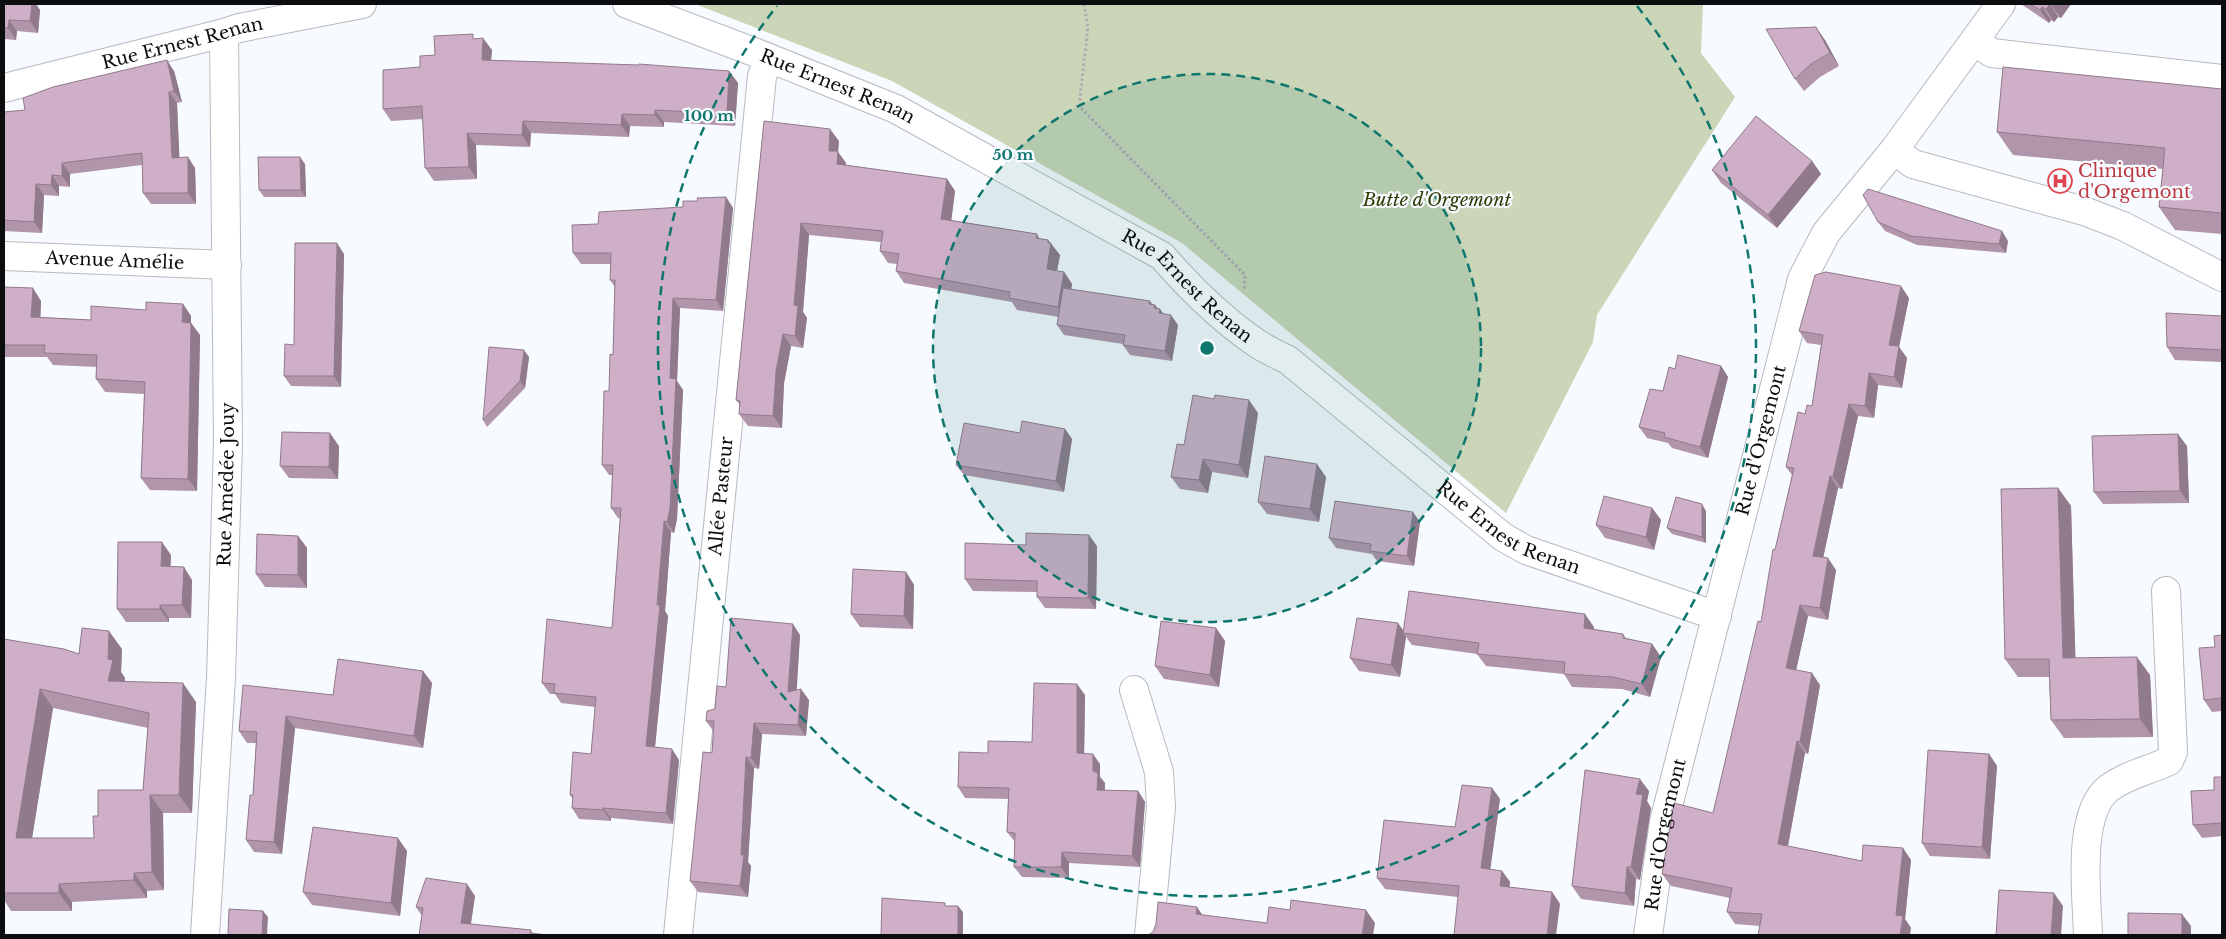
<svg xmlns="http://www.w3.org/2000/svg" width="2226" height="939" font-family="'Libre Baskerville',serif">
  <rect width="100%" height="100%" fill="#f7fafe"/>
  <!-- green -->
  <path fill="#cbd6b8" d="M695,4h1008l-2,49 34,44 -138,218 -4,27 -87,171 -324,-270 -290,-162z"/>
  <g fill="none" stroke-linecap="round" stroke-linejoin="round">
    <!-- minor casing -->
    <g stroke="#b6bac0" stroke-width="30">
      <g id="minor">
        <path id="s1" d="M627,4l127,48 142,57 266,147c28,32 60,64 96,88 9,6 20,11 30,16l215,177 23,13 191,66"/>
        <path d="M1974,41l18,12 230,26"/>
        <path id="s2" d="M4,88l220,-55 15,-5 123,-24"/>
        <path d="M1894,150l19,14 171,47 39,15 99,51"/>
        <path id="s3" d="M4,256l223,9"/>
        <path d="M1134,690l25,82 2,35 -12,128"/>
        <path id="s4" d="M205,935l16,-257 7,-235 -4,-410"/>
        <path id="s5" d="M678,935l84,-859 7,-18"/>
        <path id="s6" d="M1648,935l16,-113 138,-543 24,-46 68,-83 107,-146"/>
        <path d="M2088,935c-1,-38 -12,-122 21,-147 19,-14 39,-17 60,-27l4,-9 -7,-161"/>
      </g>
    </g>
    <!-- path -->
    <path stroke="#acaeb2" stroke-width="3" stroke-dasharray="2.5 2.5" stroke-linecap="butt" d="M1084,4l4,23 -8,71 1,10 164,167 -1,15"/>
    <!-- minor -->
    <use href="#minor" stroke="#fff" stroke-width="28"/>
  </g>
  <!-- wall -->
  <g fill="#b196ab" fill-rule="evenodd">
    <path d="M4,4l36,6 -2,23 -21,-2 -1,9 -12,-1z"/>
    <path d="M2021,4h50l-10,14 -3,-1 -4,5 -3,-2 -2,3z"/>
    <path d="M476,39l16,11 -1,10 238,11 9,12 -3,43 -71,-4v5l-34,-1 -1,11 -98,-4 -1,14 -54,-2 1,34 -43,2 -9,-13 -2,-49 -32,2 -8,-12 37,-42 15,-12z"/>
    <path d="M1825,40l14,26 -19,11 -16,14 -9,-12z"/>
    <path d="M174,71l8,31 -5,1 2,54 16,11 1,36h-45l-8,-11 -1,-28 -72,9v13l-11,-1v10l-15,-1 -2,38 -38,-2v-119l21,-2z"/>
    <path d="M2222,89v145l-47,-4 -16,-23 4,-38 -150,-14 -16,-23z"/>
    <path d="M764,121l75,20 -1,11 8,11v2l101,14 8,12 -4,29 86,14 3,5 8,1 12,15 -3,16 7,1 8,12 -1,6 84,15 3,4h2l3,5 15,11 -6,36 -42,-6 -7,-10v-1l-59,-9 -7,-10 2,-8 -42,-7 -5,-8 -108,-19 -8,-12 1,-7 -9,-1 -8,-12 1,-9 -72,-7 -6,77 4,6 -4,30 -12,-2 -7,37 -2,45 -34,-2 -9,-12 1,-9 -4,-5z"/>
    <path d="M1812,161l9,13 -44,54 -56,-45 -9,-13z"/>
    <path d="M305,164l1,33h-42l-5,-7z"/>
    <path d="M726,197l7,11 -10,103 -43,-3 -3,73 6,9 -6,129 -3,14 -3,-1 -6,79 3,5 -13,131 24,13 -6,64 -62,-6v3l-32,-2 -7,-11 1,-9 -3,-4 21,-41 4,-47 -34,-4 -6,-9h-5l-8,-11 70,-55 8,-109 -2,-1 -7,-10 1,-33h-3l-7,-10 11,-110 2,-68 -5,-7 1,-16h-30l-8,-11 25,-29 85,-17 15,-6z"/>
    <path d="M1878,222l130,19 -2,12 -89,-8 -32,-14z"/>
    <path d="M344,254l-3,133 -50,-1 -7,-10 10,-31z"/>
    <path d="M4,287l37,14 -1,16 51,3 92,-16 8,12v7l9,12 -3,156 -47,-1 -9,-12 3,-84 -39,-2 -9,-13 1,-12 -44,-2 -6,-8h-43z"/>
    <path d="M1909,298l-10,49 8,11 -5,30 -24,-3 -4,33 -16,-2 -16,73 -4,-1 -15,70 13,12 -8,50 -20,-4 -12,54 24,15 -12,69 -3,-1 -17,93 74,15 49,-1 -6,59 6,9 -151,-2 -25,-2 -8,-12 3,-14 -59,-12 -9,-12 51,-61 48,-191 14,-72 17,-75 -6,-8 19,-53 7,-8 9,-61 -14,-2 -8,-12z"/>
    <path d="M2222,316v46l-47,-2 -8,-13z"/>
    <path d="M529,357l-4,31 -38,39 -4,-7z"/>
    <path d="M1721,366l7,11 -20,81 -36,-10 -4,-5 -21,-5 -8,-11 24,-36z"/>
    <path d="M1258,413l-10,65 -36,-6 -4,21 -28,-4 -9,-12 13,-32z"/>
    <path d="M1065,429l7,10 -8,53 -100,-17 -8,-10 64,-32z"/>
    <path d="M339,446l-1,33 -49,-1 -9,-12z"/>
    <path d="M2187,446l2,57 -86,1 -9,-12z"/>
    <path d="M1326,477l-7,45 -52,-8 -9,-12z"/>
    <path d="M2058,488l13,18 4,152 75,17 3,62 -89,1 -13,-18 -2,-43h-31l-13,-18z"/>
    <path d="M1652,508l9,12 -7,30 -49,-12 -9,-13z"/>
    <path d="M1706,511v32l-34,-9 -5,-6z"/>
    <path d="M1420,522l-6,44 -37,-5 -5,-7 -36,-6 -7,-10z"/>
    <path d="M298,536l9,12v40l-42,-1 -9,-13z"/>
    <path d="M1097,546l-1,63 -51,-1 -8,-11v-5l-64,-1 -8,-12z"/>
    <path d="M171,555l-1,12 22,13 -1,38h-22v4h-43l-9,-13z"/>
    <path d="M906,572l8,13 -1,44 -53,-2 -9,-13z"/>
    <path d="M1398,623l5,8 191,-4v2l29,5 3,4 26,6 9,13 -11,40 -28,-8 -50,-2 -8,-13 -78,-8 -9,-12 -65,-9 -6,-8 -6,40 -41,-6 -9,-13z"/>
    <path d="M1216,628l9,13 -6,46 -55,-8 -9,-13z"/>
    <path d="M800,635l-4,56 13,9 -3,36 -44,-2 -3,35 -5,-1 -6,94 3,4 -3,31 -50,-5 -8,-11 22,-128 2,-21 -8,-11 9,-12 11,-22z"/>
    <path d="M2222,635v76l-10,1 -8,-12 11,-53z"/>
    <path d="M4,639l75,15 43,-5 -1,23 4,6v3l71,21 -4,111h-29l1,77 -17,1v7l-75,4v9h-61l-7,-11zM53,708l95,20 -5,62 -45,26 -4,22h-62z"/>
    <path d="M423,671l9,12 -9,65 -128,-20 -13,126 -28,-2 -8,-12 7,-45 3,-52h-9l-8,-12 94,-36z"/>
    <path d="M1085,695l-1,58 16,11v13l5,6v7l33,1 7,11 -5,65 -71,-4v15l-47,-1 -8,-10 1,-25 -8,-10 1,-33 -43,-1 -7,-11 30,-34 44,-11z"/>
    <path d="M1989,754l8,12 -7,93 -60,-3 -8,-13z"/>
    <path d="M2222,777v59l-20,2 -9,-13z"/>
    <path d="M1492,788l8,11 -10,70 12,2 8,11 -1,5 43,5 8,12 -102,-7 -73,-8 -8,-11 78,-51z"/>
    <path d="M1649,791l-2,10 4,7 -11,72 -4,-1 -2,27 -53,-7 -9,-13z"/>
    <path d="M407,851l-7,65 -88,-11 -9,-13z"/>
    <path d="M475,896l-4,28 60,6 2,4 -114,1 3,-19 -6,-9z"/>
  </g>
  <!-- shaded-wall -->
  <g fill="#907a8b">
    <path d="M32,4h4l4,6 -2,23 -8,-12z"/>
    <path d="M2050,4l8,13 -4,5 -8,-13z"/>
    <path d="M2053,4h18l-10,14 -9,-12z"/>
    <path d="M2042,7l9,13 -2,3 -9,-13z"/>
    <path d="M9,20l8,11 -1,9 -8,-12z"/>
    <path d="M1816,27l9,13 14,26 -9,-13z"/>
    <path d="M483,38l9,12 -2,22 -8,-12z"/>
    <path d="M167,60l7,11 8,31 -8,-11z"/>
    <path d="M729,71l9,12 -3,43 -8,-12z"/>
    <path d="M169,92l8,11 3,66 -8,-11z"/>
    <path d="M655,110l9,12v5l-9,-12z"/>
    <path d="M622,114l8,12 -1,11 -8,-12z"/>
    <path d="M523,121l8,12 -1,14 -8,-12z"/>
    <path d="M830,129l9,12 -1,11 8,11 -1,13 -16,-25z"/>
    <path d="M467,133l9,12 1,34 -8,-12z"/>
    <path d="M188,157l7,11 1,36 -8,-11z"/>
    <path d="M300,157l5,7 1,33 -5,-7z"/>
    <path d="M1812,161l9,13 -44,54 -9,-13z"/>
    <path d="M62,163l8,11v13l-8,-11z"/>
    <path d="M52,175l7,11v10l-8,-11z"/>
    <path d="M947,179l8,12 -5,40 -9,-12z"/>
    <path d="M36,184l8,11 -2,38 -8,-11z"/>
    <path d="M726,197l7,11 -10,103 -7,-11z"/>
    <path d="M801,223l8,12 -6,77 4,6 -4,30 -8,-12 -1,-31z"/>
    <path d="M2002,231l6,10 -2,12 -7,-9z"/>
    <path d="M1048,240l12,15 -5,26 -8,-12z"/>
    <path d="M337,243l7,11 -3,133 -7,-11z"/>
    <path d="M1064,272l8,12 -5,35 -9,-12z"/>
    <path d="M1901,286l8,12 -10,49 8,11 -5,30 -8,-11 -5,-32z"/>
    <path d="M33,288l8,13 -1,28 -9,-12z"/>
    <path d="M673,298l7,10 -3,73 6,9 -6,129 -3,14 -7,-11 3,-144z"/>
    <path d="M1150,301l5,7v-3l5,6v-2l7,10 -18,-15z"/>
    <path d="M183,304l8,12v18l-9,-12z"/>
    <path d="M1171,315l7,10 -6,36 -7,-10z"/>
    <path d="M191,323l9,12 -3,156 -9,-12z"/>
    <path d="M783,334l8,12 -7,37 -2,45 -9,-12 3,-45z"/>
    <path d="M524,350l5,7 -4,31 -5,-7z"/>
    <path d="M1721,366l7,11 -20,81 -8,-11z"/>
    <path d="M1869,373l9,12 -4,33 -9,-12z"/>
    <path d="M1249,400l9,13 -10,65 -9,-13z"/>
    <path d="M1849,404l9,12 -16,73 -9,-12z"/>
    <path d="M1065,429l7,10 -8,53 -8,-11z"/>
    <path d="M330,433l9,13 -1,33 -9,-12z"/>
    <path d="M2178,434l9,12 2,57 -9,-12z"/>
    <path d="M1203,459l9,13 -4,21 -9,-13z"/>
    <path d="M1317,464l9,13 -7,45 -9,-13z"/>
    <path d="M1830,476l8,12 -17,80 -8,-12z"/>
    <path d="M2058,488l13,18 5,170 -13,-18z"/>
    <path d="M1702,504l4,7v32l-4,-6z"/>
    <path d="M1652,508l9,12 -7,30 -8,-13z"/>
    <path d="M1413,512l7,10 -6,44 -7,-10z"/>
    <path d="M664,521l7,11 -6,79 3,5 -14,141 -8,-11z"/>
    <path d="M1089,535l8,11 -1,63 -8,-11z"/>
    <path d="M298,536l9,12v40l-9,-13z"/>
    <path d="M162,542l9,13 -1,24 -9,-13z"/>
    <path d="M1828,558l8,12 -8,50 -8,-12z"/>
    <path d="M184,567l8,13 -1,38 -9,-13z"/>
    <path d="M906,572l8,13 -1,44 -9,-13z"/>
    <path d="M160,605l9,13v4l-9,-13z"/>
    <path d="M1800,605l8,11 -14,64 -8,-12z"/>
    <path d="M1585,614l9,13 -1,14 -9,-13z"/>
    <path d="M1398,623l7,10h-2l3,4 -6,40 -9,-12z"/>
    <path d="M793,624l7,11 -4,68 -8,-11z"/>
    <path d="M1216,628l9,13 -6,46 -9,-12z"/>
    <path d="M109,631l13,18 -1,23 4,6 -4,21 -13,-18v-22z"/>
    <path d="M1652,644l9,13 -11,40 -8,-13z"/>
    <path d="M2137,657l13,18 3,62 -13,-18z"/>
    <path d="M423,671l9,12 -9,65 -9,-12z"/>
    <path d="M1812,673l8,12 -12,69 -8,-12z"/>
    <path d="M183,683l13,19 -4,111 -13,-18z"/>
    <path d="M1077,684l8,11 -1,69 -7,-11z"/>
    <path d="M40,689l13,19 -24,149 -13,-19z"/>
    <path d="M801,689l8,11 -3,36 -8,-11z"/>
    <path d="M286,716l9,12 -13,126 -8,-12z"/>
    <path d="M754,723l8,11 -3,35 -8,-11z"/>
    <path d="M1797,741l8,12 -19,103 -8,-12z"/>
    <path d="M672,749l7,11 -6,64 -7,-11z"/>
    <path d="M1093,754l7,10v13l5,6 -1,17 -7,-10 -4,-19z"/>
    <path d="M1989,754l8,12 -7,93 -8,-12z"/>
    <path d="M746,757l8,11 -6,94 3,4 -3,31 -8,-11 1,-31z"/>
    <path d="M1640,779l9,12 -2,10 4,7 -11,72 -9,-13 5,-73z"/>
    <path d="M1492,788l8,11 -11,80 -8,-11z"/>
    <path d="M1138,791l7,11 -5,65 -8,-11z"/>
    <path d="M150,795l13,18 1,77 -12,-18z"/>
    <path d="M603,808l8,10v3l-8,-11z"/>
    <path d="M398,838l9,13 -7,65 -9,-13z"/>
    <path d="M1903,848l8,12 -6,59 6,9 -1,7h-10l-4,-20z"/>
    <path d="M1062,852l7,11v15l-8,-11z"/>
    <path d="M1627,867l9,12 -2,27 -9,-13z"/>
    <path d="M1502,871l8,11 -2,16 -8,-12z"/>
    <path d="M134,873l13,18v7l-13,-18z"/>
    <path d="M59,884l13,18v9l-13,-18z"/>
    <path d="M467,884l8,12 -6,39 -8,-12z"/>
    <path d="M1552,892l8,12 -4,31h-9z"/>
    <path d="M2054,893l9,13 -2,29h-10z"/>
    <path d="M958,906l5,6v23h-5z"/>
    <path d="M1197,907l9,13 -10,-6z"/>
    <path d="M1366,910l9,13 -2,12h-11z"/>
    <path d="M263,911l5,6 -1,18h-5z"/>
    <path d="M2182,914l9,12v9h-9z"/>
  </g>
  <!-- building -->
  <g fill="#ceafc7" stroke="#907a8b" fill-rule="evenodd">
    <path d="M4,4h28l-2,17 -21,-1 -1,8h-4z"/>
    <path d="M2030,4h23l-1,2 -2,-2 -4,5 -4,-2 -2,3z"/>
    <path d="M1816,27l14,26 -19,11 -16,15 -29,-50z"/>
    <path d="M473,34v5l10,-1 -1,22 157,5v-1l90,7 -2,43 -72,-4v5l-33,-1 -1,11 -98,-4 -1,14 -55,-2 2,34 -44,1 -3,-62 -39,3v-39l37,-3v-11l15,-1 -1,-19z"/>
    <path d="M167,60l7,31 -5,1 3,66 16,-1v36h-45l-1,-40 -80,10v13l-10,-1 -1,10 -15,-1 -2,38 -30,-2v-108l21,-2 -2,-12 30,-11z"/>
    <path d="M2003,67l219,22v124l-63,-6 6,-59 -168,-16z"/>
    <path d="M1756,116l56,45 -44,54 -56,-45z"/>
    <path d="M764,121l66,8 -1,22h9l-1,13 110,15 -6,40 96,15 -1,4 12,2v3h3l-4,26 17,3 -6,35 -49,-9 1,-6 -114,-21 3,-17 -19,-3 3,-20 -82,-8 -7,82 4,1 -3,30 -12,-2 -7,37 -3,45 -34,-2 1,-13 -4,-1z"/>
    <path d="M258,157h42l1,33h-42z"/>
    <path d="M1868,189l134,42 -3,13 -88,-8 -33,-14 -15,-27z"/>
    <path d="M726,197l-10,103 -43,-2 -3,80 6,1 -6,130 -3,13 -3,-1 -7,84h3l-14,141 26,3 -6,64 -63,-5v2l-31,-2 1,-13h-3l3,-43 18,2 5,-57 -42,-4 1,-9 -13,-1 5,-64 65,9 9,-120h-10l2,-43h-11l2,-74h5l1,-37 3,1 2,-75h-5l1,-27h-38l-1,-28 26,-1 1,-12 84,-5v-6h15l-1,-3z"/>
    <path d="M295,243h42l-3,133h-50l1,-32 9,1z"/>
    <path d="M1826,272l75,14 -12,59 10,1 -5,31 -25,-4 -4,33 -16,-2 -16,73 -3,-1 -17,80 15,2 -8,50 -20,-3 -14,63 26,5 -12,69 -3,-1 -19,103 84,17 1,-16 40,3 -7,67 7,1 -3,19h-142l4,-21 -35,-2 5,-24 -70,-14 12,-71 39,10 45,-192 3,1 12,-73 2,1 19,-82 -8,-1 12,-55 7,2 2,-9 5,1 11,-71 -24,-4 16,-56z"/>
    <path d="M4,287l29,1 -2,29 60,3v-14l55,4v-8l37,2 -1,18 9,1 -3,156 -47,-1 4,-96 -49,-3 1,-24 -53,-2 1,-8h-41z"/>
    <path d="M1063,288l87,13 -1,3 6,1 -1,3 6,1 -1,4 12,2 -6,36 -42,-6 2,-10 -68,-10z"/>
    <path d="M2166,313l56,3v34l-55,-3z"/>
    <path d="M489,347l35,3 -4,31 -37,39z"/>
    <path d="M1678,355l43,11 -21,81 -36,-10 1,-4 -26,-6 11,-38 13,2 6,-24 6,2z"/>
    <path d="M1193,395l21,4 1,-4 34,5 -10,65 -36,-6 -4,21 -28,-3 6,-33 7,1z"/>
    <path d="M1022,421l43,8 -9,52 -100,-16 8,-42 56,10z"/>
    <path d="M282,432l48,1 -1,34 -49,-1z"/>
    <path d="M2178,434l2,57 -86,1 -2,-56z"/>
    <path d="M1265,456l52,8 -7,45 -52,-7z"/>
    <path d="M2058,488l5,170 74,-1 3,62 -89,1 -2,-61h-44l-4,-170z"/>
    <path d="M1604,496l48,12 -6,29 -50,-12z"/>
    <path d="M1676,497l26,7v33l-35,-9z"/>
    <path d="M1335,501l78,11 -6,44 -37,-5 1,-7 -42,-6z"/>
    <path d="M1026,533l63,2 -1,63 -51,-1v-16l-72,-2v-36l61,2z"/>
    <path d="M257,534l41,2v39l-42,-1z"/>
    <path d="M118,542h44l-1,24 23,1 -2,38h-22v4h-43z"/>
    <path d="M853,569l53,3 -2,44 -53,-2z"/>
    <path d="M1409,591l176,23 -1,14 39,6v4l29,6 -10,40 -29,-7 -49,-3 1,-12 -88,-8 2,-11 -76,-10z"/>
    <path d="M731,618l62,6 -5,68 13,-3 -3,36 -44,-2 -3,35 -5,-1 -5,98h3l-4,31 -50,-5 13,-129 9,1 2,-32h-8l1,-10 8,-2 2,-23 9,1z"/>
    <path d="M1357,618l41,5 -7,42 -41,-7z"/>
    <path d="M1161,621l55,7 -6,47 -55,-9z"/>
    <path d="M82,628l27,3 -1,28 5,1 -5,21 75,2 -4,112h-29l2,77 -18,1v7l-75,4v9h-55v-254l60,10 15,5zM40,689l109,24 -6,77h-45v26h-5l1,22h-78z"/>
    <path d="M2222,635v63l-18,2 -5,-52 16,-1 -1,-11z"/>
    <path d="M338,659l85,12 -9,65 -128,-20 -12,126 -28,-2 4,-45h3l4,-63 -18,-1 4,-46 90,10z"/>
    <path d="M1034,683l43,1v69l16,1v17l5,2 -1,17 41,1 -6,65 -70,-4 -1,15h-47l1,-34 -8,-1 2,-44 -51,-1 1,-35 29,1v-12l44,1z"/>
    <path d="M1928,750l61,4 -7,93 -60,-4z"/>
    <path d="M1585,770l55,9 -4,15 7,1 -12,72h-4l-2,26 -53,-7z"/>
    <path d="M2214,777h8v46l-29,2 -2,-34 23,-1z"/>
    <path d="M1462,785l30,3 -11,80 21,3 -2,15 52,6 -5,43h-93l5,-49 -82,-8 7,-58 71,7z"/>
    <path d="M313,827l85,11 -7,65 -88,-11z"/>
    <path d="M426,878l41,6 -6,39 70,7 -1,3 18,2h-129l4,-27 -7,-1z"/>
    <path d="M1999,890l55,3 -3,42h-55z"/>
    <path d="M882,898l63,5v3h13v29h-77z"/>
    <path d="M1291,900l75,10 -4,25h-214l5,-3 3,-8 2,-22 39,5 -1,7 71,9 2,-16 21,3z"/>
    <path d="M229,909l34,2 -1,24h-34z"/>
    <path d="M2128,913l54,1v21h-54z"/>
  </g>
  <!-- distance rings -->
  <circle cx="1207" cy="348" r="274" fill="#0f766e" fill-opacity=".12"/>
  <g fill="none" stroke="#0f766e" stroke-width="2.5" stroke-dasharray="9 6">
    <circle cx="1207" cy="348" r="274"/>
    <path d="M1637 6A549 549 0 1 1 777 6"/>
  </g>
  <!-- icons -->
  <defs>
    <g id="hospital-ring" transform="scale(1.25)"><circle r="9.5" fill="#f7fafe" stroke="#e0444e" stroke-width="1.5"/><path d="M-5-5h3v3.5h4V-5h3V5h-3V1.5h-4V5h-3Z" fill="#e0444e"/></g>
  </defs>
  <g fill-rule="evenodd">
    <use href="#hospital-ring" x="2060" y="181"/>
  </g>
  <g text-anchor="middle" stroke-width="4.5" stroke-linejoin="round" paint-order="stroke">
    <!-- street labels -->
    <g font-size="18" fill="#0b0d0f" stroke="#f7fafe">
      <text dy="6" stroke="none"><textPath href="#s2" startOffset="184">Rue Ernest Renan</textPath></text>
      <text dy="6" stroke="none"><textPath href="#s1" startOffset="226">Rue Ernest Renan</textPath></text>
      <text dy="6" stroke="none"><textPath href="#s3" startOffset="111">Avenue Amélie</textPath></text>
      <text dy="6" stroke="none"><textPath href="#s1" startOffset="631">Rue Ernest Renan</textPath></text>
      <text dy="6" stroke="none"><textPath href="#s6" startOffset="508">Rue d'Orgemont</textPath></text>
      <text dy="6" stroke="none"><textPath href="#s4" startOffset="451">Rue Amédée Jouy</textPath></text>
      <text dy="6" stroke="none"><textPath href="#s5" startOffset="441">Allée Pasteur</textPath></text>
      <text dy="6" stroke="none"><textPath href="#s1" startOffset="1036">Rue Ernest Renan</textPath></text>
      <text dy="6" stroke="none"><textPath href="#s6" startOffset="102">Rue d'Orgemont</textPath></text>
    </g>
    <!-- health labels -->
    <g font-size="18" fill="#be3a42" stroke="#f7fafe" text-anchor="start">
      <text x="2078" y="177">Clinique<tspan x="2078" dy="21">d'Orgemont</tspan></text>
    </g>
    <!-- park labels -->
    <g font-size="18" font-style="italic" fill="#2d3b03" stroke="#f7fafe">
      <text x="1437" y="206">Butte d'Orgemont</text>
    </g>
  </g>
  <circle cx="1207" cy="348" r="8" fill="#0f766e" stroke="#f7fafe" stroke-width="2.5"/>
  <g font-size="15" text-anchor="middle" font-weight="bold" fill="#0f766e" stroke="#f7fafe" stroke-width="4.5" stroke-linejoin="round" paint-order="stroke">
    <text x="709" y="121">100 m</text>
    <text x="1013" y="160">50 m</text>
  </g>
  <!-- border -->
  <rect width="2226" height="939" fill="none" stroke="#0b0d0f" stroke-width="10"/>
</svg>
